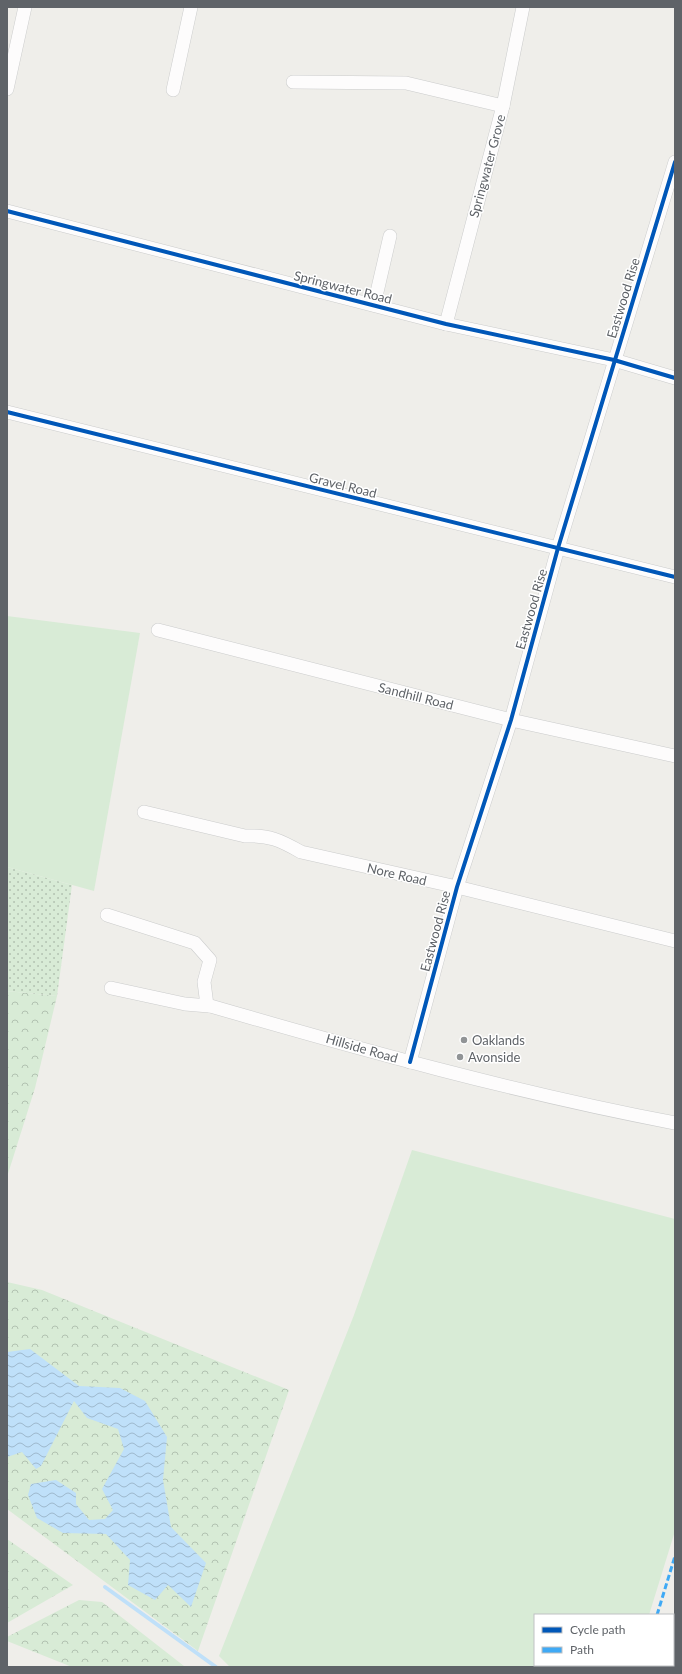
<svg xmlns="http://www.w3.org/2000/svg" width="682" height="1674" font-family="Lato,sans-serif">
  <defs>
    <pattern id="forest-crowns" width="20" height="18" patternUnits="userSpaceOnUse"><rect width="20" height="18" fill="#d8ebd6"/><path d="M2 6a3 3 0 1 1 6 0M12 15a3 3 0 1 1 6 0" fill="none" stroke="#b2c2b1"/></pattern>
    <pattern id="garden-dots" width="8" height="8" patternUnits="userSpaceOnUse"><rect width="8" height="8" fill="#d8ebd6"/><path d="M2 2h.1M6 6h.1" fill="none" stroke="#b2c2b1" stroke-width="1.8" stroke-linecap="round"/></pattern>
    <pattern id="water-waves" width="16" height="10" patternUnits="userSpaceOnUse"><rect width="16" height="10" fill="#bfe0f9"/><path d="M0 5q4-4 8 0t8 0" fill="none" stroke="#9eb9cd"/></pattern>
  </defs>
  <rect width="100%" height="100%" fill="#efeeea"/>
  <!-- grass -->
  <g fill="#d8ebd6">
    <path d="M7,616l133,17 -46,258 -87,-24z"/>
    <path d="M412,1150l263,69v312l-26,84h-114v50h99l-1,2h-403l-11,-11 135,-341z"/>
  </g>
  <!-- forest -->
  <g fill="url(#forest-crowns)">
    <path d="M7,991l50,5 -22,92 -28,89z"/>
    <path d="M7,1282l35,8 247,100 -91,261 -191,-142z"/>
    <path d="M7,1539l66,46 -66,38z"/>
    <path d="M79,1600l23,2 82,64 -112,1 -65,-26v-4z"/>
  </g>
  <!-- garden -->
  <path fill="url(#garden-dots)" d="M7,867l65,18 -15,111 -50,-5z"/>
  <!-- water -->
  <path fill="url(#water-waves)" d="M30,1349l49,37 41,2 25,13 22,36 -4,43 8,47 35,36 -15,44 -23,-22 -13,15 -27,-15 2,-25 -24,-26 -43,-1 -26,-15 -9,-23 3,-11 25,-4 20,13v11l13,16 16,-1 8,-9 -11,-21 22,-40 -6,-20 -31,-11 -13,-17 -33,65 -5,3 -14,-17 -15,5v-105z"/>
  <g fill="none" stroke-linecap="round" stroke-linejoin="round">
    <!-- stream -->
    <path stroke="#bfe0f9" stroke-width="4" d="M105,1587l111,80"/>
    <!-- minor casing -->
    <g stroke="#cbcccc" stroke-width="14">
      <g id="minor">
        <path d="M293,82l113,1 97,23"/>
        <path d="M7,89l18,-82"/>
        <path d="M173,90l18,-83"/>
        <path d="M7,211l439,113 168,36 61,18"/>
        <path d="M374,305l16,-69"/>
        <path d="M446,324l57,-218 20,-99"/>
        <path d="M7,412l668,165"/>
        <path d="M158,630l353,90 164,36"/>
        <path d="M144,812l101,24c24,-1 35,4 56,16l156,35 218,54"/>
        <path d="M107,915l88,28 15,17 -6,22 3,23c155,45 310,88 468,118"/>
        <path d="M111,988l74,16 24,2"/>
        <path d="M410,1062l47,-175 54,-167 47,-172 117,-386"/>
      </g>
    </g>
    <!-- minor -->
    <use href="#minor" stroke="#fdfcfc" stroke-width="13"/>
    <!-- quiet -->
    <g stroke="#3fa9f5" stroke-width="3" stroke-dasharray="6 3" stroke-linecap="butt">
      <path d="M657,1615l18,-59"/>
      <path d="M640,1667l1,-2"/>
    </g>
    <!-- cycleway casing -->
    <g stroke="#fff" stroke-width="6">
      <g id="cycleway">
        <path d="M7,211l439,113 168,36 61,18"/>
        <path d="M7,412l668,165"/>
        <path d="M410,1062l47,-175 54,-167 47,-172 117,-386"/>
      </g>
    </g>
    <!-- cycleway -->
    <use href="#cycleway" stroke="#0057b8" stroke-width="4"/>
  </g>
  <!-- markers -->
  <g fill="#919496" stroke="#fff" stroke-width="1.5">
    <circle cx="464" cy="1040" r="4"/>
    <circle cx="460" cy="1057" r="4"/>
  </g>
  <g text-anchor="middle" stroke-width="3" stroke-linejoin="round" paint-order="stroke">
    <!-- street labels -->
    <g font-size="13" fill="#5f6368" stroke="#fff">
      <text transform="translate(487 166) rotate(-75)" y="5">Springwater Grove</text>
      <text transform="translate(343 287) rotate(14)" y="5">Springwater Road</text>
      <text transform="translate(623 298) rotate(-73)" y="5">Eastwood Rise</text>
      <text transform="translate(343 485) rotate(14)" y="5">Gravel Road</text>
      <text transform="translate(531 609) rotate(-74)" y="5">Eastwood Rise</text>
      <text transform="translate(416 696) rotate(14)" y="5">Sandhill Road</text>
      <text transform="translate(397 874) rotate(13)" y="5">Nore Road</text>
      <text transform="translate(435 931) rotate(-75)" y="5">Eastwood Rise</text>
      <text transform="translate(362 1048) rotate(16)" y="5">Hillside Road</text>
    </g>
    <!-- poi labels -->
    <g font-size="13" fill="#5f6368" stroke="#fff" text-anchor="start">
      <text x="472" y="1045">Oaklands</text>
      <text x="468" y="1062">Avonside</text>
    </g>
  </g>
  <!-- border -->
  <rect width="682" height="1674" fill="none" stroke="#5f6368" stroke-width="16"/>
  <!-- legend -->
  <rect x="534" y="1614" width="140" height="52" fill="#ffffff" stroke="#bfc1c3"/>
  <rect x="542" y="1627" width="20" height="6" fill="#0057b8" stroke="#bfc1c3"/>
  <text x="570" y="1634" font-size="12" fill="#5f6368">Cycle path</text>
  <rect x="542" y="1647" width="20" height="6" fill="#3fa9f5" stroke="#bfc1c3"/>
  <text x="570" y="1654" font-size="12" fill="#5f6368">Path</text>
</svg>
